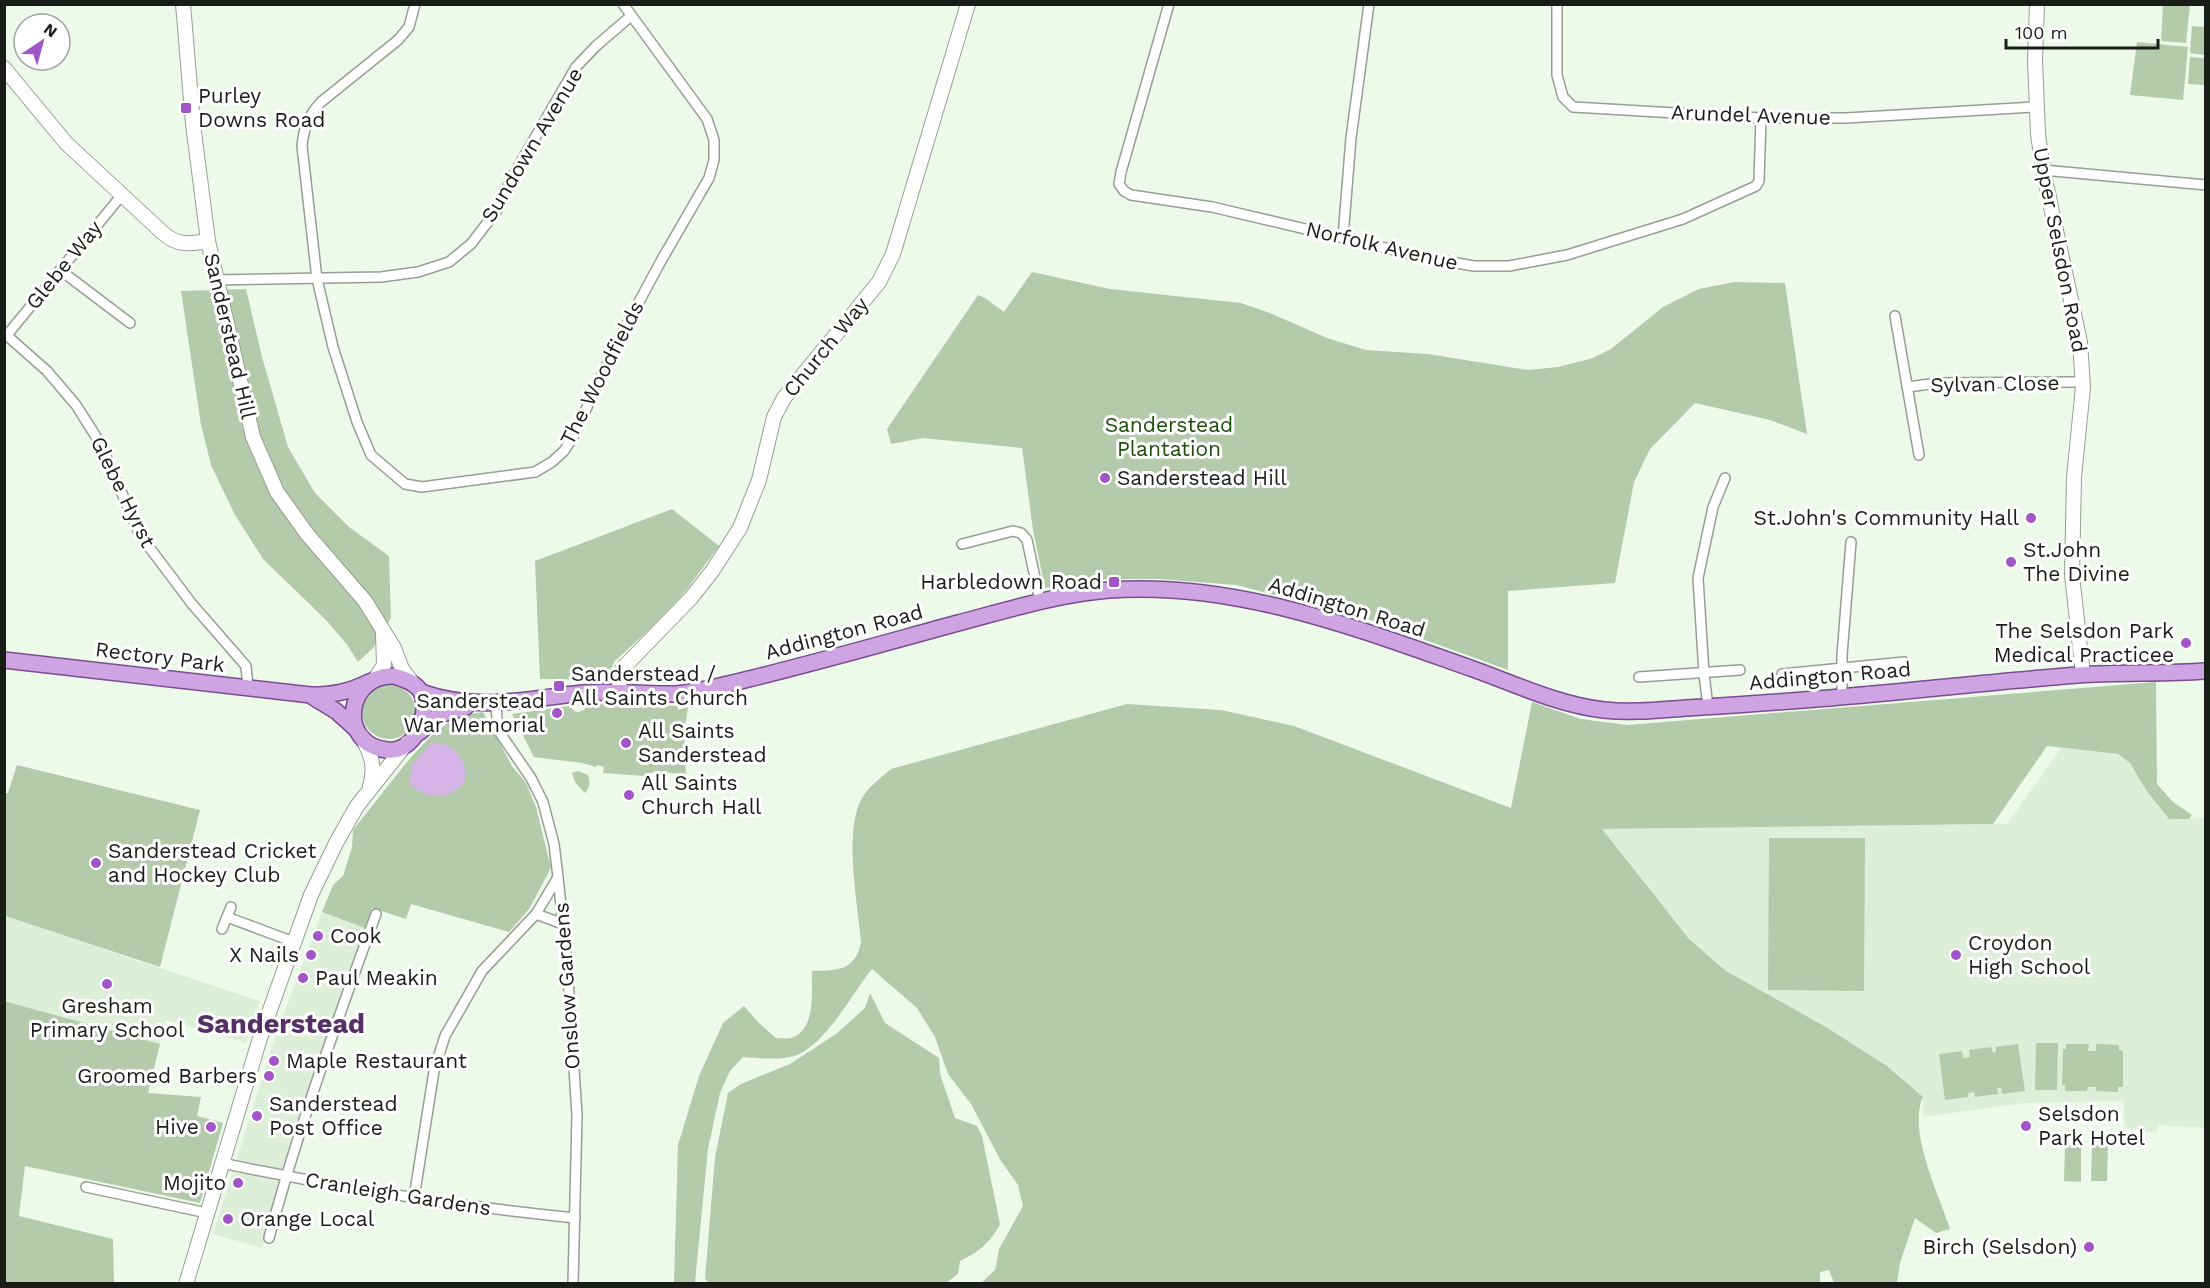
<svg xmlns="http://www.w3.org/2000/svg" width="2210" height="1288" font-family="'Work Sans',sans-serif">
  <rect width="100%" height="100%" fill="#edfae9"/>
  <!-- built -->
  <g fill="#ddefd8">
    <path d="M2061,748l57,6 12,9 16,27 23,29 36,-1v310l-47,-3 -2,8 -32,-6v-26l-100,2 -101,14v-20l-36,-31 -61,-39 -100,-56 -37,-32 -88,-110 406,-5z"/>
    <path d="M322,912l43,16 -83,248 -20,72 -49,-14 63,-199z"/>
    <path d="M4,916l256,85 -14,42 -80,-23 -6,24 -155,-43z"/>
  </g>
  <!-- green -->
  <g fill="#b3cbab">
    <path d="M2163,5h27l-4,38 -25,-2z"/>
    <path d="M2192,26l13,1v28l-15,-2z"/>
    <path d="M2137,42l51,5 -5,53 -53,-5z"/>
    <path d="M2190,57l15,1v27l-17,-1z"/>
    <path d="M1032,272l78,17 131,14 29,10 57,25 39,12 62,4 100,16 30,-3 35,-9 18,-9 52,-42 36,-18 36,-7 50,1 22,151 -37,-14 -75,-17 -45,46 -16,33 -19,101 -107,8v79l-146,-53 -126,-32 -77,-6h-50l-35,4 -29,5 -12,-58 -11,-82 -99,-10 -32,6 -4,-15 91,-134 7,3 19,14z"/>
    <path d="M246,289l16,68 26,90 27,46 34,34 40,29 2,62 -17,29 -16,15 -10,-16 -22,-26 -63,-61 -28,-44 -24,-50 -10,-40 -20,-134z"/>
    <path d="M672,509l47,37 -35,47 -32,34 -38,35 -7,18 -67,-1 -5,-118z"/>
    <path d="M2156,682l1,102 16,18 19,13 -3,4h-20l-23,-29 -16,-27 -12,-9 -71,-8 -54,78 -391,5 87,110 37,32 100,56 61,39 36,31c-16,33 16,98 27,132l-14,4 -21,-15 -15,45 -3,20h-63l-5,-13 -9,2v12l-839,-1 14,-13 4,-21 24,-43 -5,-21 -17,-24 -30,-57 -23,-30 -13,-37 -18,-29 -45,-39c-20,24 -49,82 -82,88 -15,3 -31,1 -47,0l-13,14 -10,22 -12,56 -13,133 1,1h-22l4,-138 21,-69 24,-53 21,-17 15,17 17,15c4,0 11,1 15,0 26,-9 20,-46 21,-67 25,-1 43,1 49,-29 -3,-37 -19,-117 3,-147 7,-10 18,-18 27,-26l236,-65 94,6 73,16 217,82 21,-106 49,17 46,6z"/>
    <circle cx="389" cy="712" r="27"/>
    <path d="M610,703l68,3v4l10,-3 -4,26 2,41 -32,-2 -9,4 -42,-3 1,-6 -7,-2 -1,2 -14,-4 -48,-6 -22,-43 57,-8 7,6c6,0 9,-2 12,-8z"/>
    <path d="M483,712l29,54 14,17 10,24 15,61 -22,41 -20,23 -98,-28 -5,15 -34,-11 -7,20 -43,-16 11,-27 10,-9 9,-29 1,-17 34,-43 25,-31 22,-23 15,-11 15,-7z"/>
    <path d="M17,765l183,45 -40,157 -155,-51v-123h3z"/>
    <path d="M578,771l10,4c2,7 2,13 -3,18l-10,-11 -3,-9z"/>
    <path d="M1769,838h96l-1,153 -96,-1z"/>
    <path d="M870,993l15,30 54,35 1,16 15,44 22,8 5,10 18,88c-10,19 -21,28 -40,37l-2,13 -12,9h-237l-4,-4 10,-122 13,-64 13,-9 49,-20 46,-30 29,-26z"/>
    <path d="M4,1001l156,43 -12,49 53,4 -4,19 26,7 -23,80 -175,-37 -6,50 94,23 1,44h-109z"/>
    <path d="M2036,1043h22l-1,47h-22z"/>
    <path d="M2018,1044l7,47 -23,3 -1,-6h-4l1,6 -23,3 -1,-5 -6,1v4l-23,3 -6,-46 23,-3 1,7 7,-1 -1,-7 22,-3 2,6 3,-1v-5z"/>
    <path d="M2066,1044h23l-1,7h8v-7l23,1v5l4,1v36h-5v5l-22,-1v-4h-8l-1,4h-22v-6h-3l1,-36h3z"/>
    <path d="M2065,1145l16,1v36l-17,-1z"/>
    <path d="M2092,1145h16l-1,36h-16z"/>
  </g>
  <!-- water -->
  <path fill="#d5b4e7" d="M431,743c21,-2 39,18 33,40 -16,18 -38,16 -55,0l3,-18z"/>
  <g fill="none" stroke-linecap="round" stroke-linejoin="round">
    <!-- street casing -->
    <g stroke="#94a091" stroke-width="12">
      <g id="street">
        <path d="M415,4l-6,23 -11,13 -77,62c-13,14 -17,25 -19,44l15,133 16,68 24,75 14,33 34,29 17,3 113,-15 17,-10 12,-11 9,-14 46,-98 42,-78 48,-83 5,-18v-20l-7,-21 -84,-115"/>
        <path d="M1169,4l-48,168 -2,12 5,7 7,4 81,12 216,51 46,8h35l58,-11 116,-36 73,-33 3,-5 2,-63"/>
        <path d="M1557,4v71l6,22 10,10 188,11h85l189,-11"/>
        <path d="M2043,170l163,15"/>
        <path d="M1343,237l8,-99 18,-134"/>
        <path d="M60,270l70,53"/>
        <path d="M216,280l165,-3 37,-5 31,-10 22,-18 26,-34 14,-31 65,-112 20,-21 35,-30"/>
        <path d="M1895,316l24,139"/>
        <path d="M4,333l43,38 29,34 24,38 40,92 52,69 54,62 2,22"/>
        <path d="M7,335l114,-139"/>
        <path d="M1907,387l31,-4 144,-1"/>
        <path d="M962,544l51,-13 8,2 6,7 13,61"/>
        <path d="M1782,674l122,-12"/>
        <path d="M1639,677l101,-7"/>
        <path d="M1842,697v-42l9,-113"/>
        <path d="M496,704l1,15 3,14 31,45 12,24 11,42 4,33 9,85 10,153 -4,169"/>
        <path d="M1708,707l-4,-33 -6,-96 15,-71 12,-29"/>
        <path d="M536,914l27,10"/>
        <path d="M227,917l67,25"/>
        <path d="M222,929l9,-22"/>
        <path d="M222,1163c117,25 235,43 353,55"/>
        <path d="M86,1187l121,26"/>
        <path d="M414,1198l20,-127 11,-35 37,-65 54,-57 22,-37"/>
        <path d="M269,1238c29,-109 68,-217 107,-324"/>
      </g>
    </g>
    <!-- secondary casing -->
    <g stroke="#94a091" stroke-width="16">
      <g id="secondary">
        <path d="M183,4l10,120 15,117 45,196 24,55 30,42 58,67 29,47 8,21 12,16"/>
        <path d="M2037,4l-2,56 3,74 5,36 37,172 3,45 -9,90 -2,98 11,100"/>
        <path d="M4,68l62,75 97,90c14,13 27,11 45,8"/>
        <path d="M375,679l9,-14 -1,-32"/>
        <path d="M618,691l4,-22 69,-71 22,-28 27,-42 19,-48 15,-63 10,-19 95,-116 14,-28 75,-250"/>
        <path d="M362,737c9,18 14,29 8,49"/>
        <path d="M186,1284l74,-246 51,-143 25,-52 21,-37 50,-63"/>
      </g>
    </g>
    <!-- primary casing -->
    <g stroke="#7a4d90" stroke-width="18">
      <g id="primary">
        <path d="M4,660l307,35c22,0 38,-3 58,-13"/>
        <path d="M393,676c9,2 23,7 28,16 10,22 -6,61 -34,58 -50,-6 -41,-75 6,-74z"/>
        <path d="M421,692c57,20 104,7 162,1 31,-3 60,2 91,1 18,-1 37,-6 54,-10 77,-18 153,-40 230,-61 50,-13 100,-29 151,-33 127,-9 247,38 364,79 42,15 86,36 131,41 27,3 54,0 82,-2 39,-2 79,-5 118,-8 92,-7 182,-18 274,-25 42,-3 85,-1 128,-4"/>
        <path d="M313,697l23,14 20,18"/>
        <path d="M420,732l19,-17 27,-8"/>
      </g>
    </g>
    <!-- street -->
    <use href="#street" stroke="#fff" stroke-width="9"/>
    <!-- secondary -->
    <use href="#secondary" stroke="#fff" stroke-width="14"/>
    <!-- primary -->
    <use href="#primary" stroke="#cea4e3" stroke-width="15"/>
  </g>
  <!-- markers -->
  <g fill="#a255c7" stroke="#fff" stroke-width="2">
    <rect x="180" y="102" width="12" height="12" rx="3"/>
    <circle cx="1105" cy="478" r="6"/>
    <circle cx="2031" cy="518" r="6"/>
    <circle cx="2011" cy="562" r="6"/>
    <rect x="1108" y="576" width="12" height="12" rx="3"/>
    <circle cx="2186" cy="643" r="6"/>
    <rect x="553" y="680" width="12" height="12" rx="3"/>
    <circle cx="557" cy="713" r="6"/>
    <circle cx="626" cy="743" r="6"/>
    <circle cx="629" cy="795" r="6"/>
    <circle cx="96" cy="863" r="6"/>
    <circle cx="318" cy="936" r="6"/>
    <circle cx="311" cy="955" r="6"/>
    <circle cx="1956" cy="955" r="6"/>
    <circle cx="303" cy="978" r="6"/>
    <circle cx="107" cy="984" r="6"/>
    <circle cx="274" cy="1061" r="6"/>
    <circle cx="269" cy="1076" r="6"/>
    <circle cx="257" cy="1116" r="6"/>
    <circle cx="2026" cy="1126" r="6"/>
    <circle cx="211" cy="1127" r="6"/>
    <circle cx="238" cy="1183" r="6"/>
    <circle cx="228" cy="1219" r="6"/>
    <circle cx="2089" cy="1247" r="6"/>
  </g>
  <g text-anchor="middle" stroke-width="6" stroke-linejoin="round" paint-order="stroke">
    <!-- poi labels -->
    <g font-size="21" fill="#191d18" stroke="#fff" text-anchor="start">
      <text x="198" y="103">Purley<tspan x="198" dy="24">Downs Road</tspan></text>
      <text x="1117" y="485">Sanderstead Hill</text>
      <text x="2019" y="525" text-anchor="end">St.John's Community Hall</text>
      <text x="2023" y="557">St.John<tspan x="2023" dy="24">The Divine</tspan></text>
      <text x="1102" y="589" text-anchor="end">Harbledown Road</text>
      <text x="2174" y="638" text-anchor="end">The Selsdon Park<tspan x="2174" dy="24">Medical Practicee</tspan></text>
      <text x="571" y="681">Sanderstead /<tspan x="571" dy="24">All Saints Church</tspan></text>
      <text x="545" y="708" text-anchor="end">Sanderstead<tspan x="545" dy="24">War Memorial</tspan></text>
      <text x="638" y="738">All Saints<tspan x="638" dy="24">Sanderstead</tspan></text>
      <text x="641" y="790">All Saints<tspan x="641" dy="24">Church Hall</tspan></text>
      <text x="108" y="858">Sanderstead Cricket<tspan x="108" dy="24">and Hockey Club</tspan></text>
      <text x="330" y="943">Cook</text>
      <text x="1968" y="950">Croydon<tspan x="1968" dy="24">High School</tspan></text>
      <text x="299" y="962" text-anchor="end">X Nails</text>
      <text x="315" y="985">Paul Meakin</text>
      <text x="107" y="1013" text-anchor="middle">Gresham<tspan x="107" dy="24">Primary School</tspan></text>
      <text x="286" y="1068">Maple Restaurant</text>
      <text x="257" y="1083" text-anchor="end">Groomed Barbers</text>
      <text x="269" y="1111">Sanderstead<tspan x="269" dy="24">Post Office</tspan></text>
      <text x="2038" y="1121">Selsdon<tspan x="2038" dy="24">Park Hotel</tspan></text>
      <text x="199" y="1134" text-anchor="end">Hive</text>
      <text x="226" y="1190" text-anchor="end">Mojito</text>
      <text x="240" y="1226">Orange Local</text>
      <text x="2077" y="1254" text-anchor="end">Birch (Selsdon)</text>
    </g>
    <!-- street labels -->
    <g font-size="21" fill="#191d18" stroke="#fff">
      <text transform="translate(1751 115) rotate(2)" y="7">Arundel Avenue</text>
      <text transform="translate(532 145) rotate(-59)" y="7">Sundown Avenue</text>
      <text transform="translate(1382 246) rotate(13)" y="7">Norfolk Avenue</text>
      <text transform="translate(2060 250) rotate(79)" y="7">Upper Selsdon Road</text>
      <text transform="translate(64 265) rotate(-51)" y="7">Glebe Way</text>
      <text transform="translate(230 336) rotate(77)" y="7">Sanderstead Hill</text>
      <text transform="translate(826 347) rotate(-51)" y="7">Church Way</text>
      <text transform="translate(602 373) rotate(-63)" y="7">The Woodfields</text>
      <text transform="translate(1995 384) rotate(-1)" y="7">Sylvan Close</text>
      <text transform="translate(123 492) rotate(64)" y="7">Glebe Hyrst</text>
      <text transform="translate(1347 607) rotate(17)" y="7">Addington Road</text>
      <text transform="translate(844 632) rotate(-15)" y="7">Addington Road</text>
      <text transform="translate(160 657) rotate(7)" y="7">Rectory Park</text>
      <text transform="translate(1830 676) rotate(-5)" y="7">Addington Road</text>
      <text transform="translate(567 986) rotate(-94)" y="7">Onslow Gardens</text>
      <text transform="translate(398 1194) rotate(9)" y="7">Cranleigh Gardens</text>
    </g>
    <!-- park labels -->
    <g font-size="21" fill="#1d4d0b" stroke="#fff">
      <text x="1169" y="432">Sanderstead<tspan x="1169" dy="24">Plantation</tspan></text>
    </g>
    <!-- district labels -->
    <g font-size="27" font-weight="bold" fill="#553067" stroke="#fff">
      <text x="281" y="1033">Sanderstead</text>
    </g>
  </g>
  <!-- border -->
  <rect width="2210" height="1288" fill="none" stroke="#191d18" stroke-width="12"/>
  <!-- north arrow -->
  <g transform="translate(42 42) rotate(36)"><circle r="28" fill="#ffffff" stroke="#a3a5a3" stroke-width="1.5"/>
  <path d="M0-4.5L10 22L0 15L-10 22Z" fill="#a255c7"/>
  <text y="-9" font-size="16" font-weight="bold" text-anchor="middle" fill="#191d18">N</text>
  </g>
  <!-- scale -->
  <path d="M2006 39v9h152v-9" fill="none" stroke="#191d18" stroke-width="3"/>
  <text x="2015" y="39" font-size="18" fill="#191d18" stroke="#ffffff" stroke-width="4.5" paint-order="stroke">100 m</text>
</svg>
